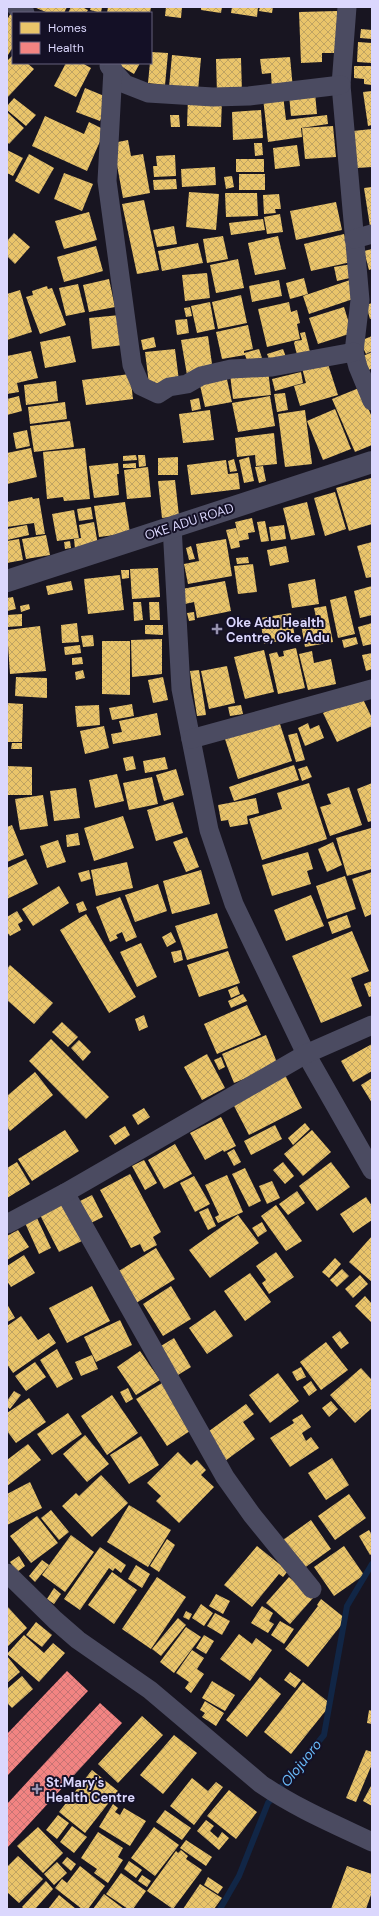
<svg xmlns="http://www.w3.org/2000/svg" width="379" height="1916" font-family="'DM Sans',sans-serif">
  <defs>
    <pattern id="homes-cross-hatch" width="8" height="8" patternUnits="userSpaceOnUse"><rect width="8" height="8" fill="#e9c46a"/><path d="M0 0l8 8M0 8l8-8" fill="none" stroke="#bfa362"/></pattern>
    <pattern id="health-cross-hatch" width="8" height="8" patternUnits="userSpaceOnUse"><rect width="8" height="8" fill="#f28482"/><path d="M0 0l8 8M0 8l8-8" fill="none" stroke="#c67374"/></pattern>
  </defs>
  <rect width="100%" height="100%" fill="#181521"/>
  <!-- homes -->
  <g fill="url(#homes-cross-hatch)">
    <path d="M34,7h33l-3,6h-16z"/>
    <path d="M71,7h11l6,3 -2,3h-18z"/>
    <path d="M91,7h11l-1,6 -11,-3z"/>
    <path d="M108,7h43l-1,6h-43z"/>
    <path d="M166,7h16l-1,11 -16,-2z"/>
    <path d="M201,7h21l-1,6 -20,-3z"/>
    <path d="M232,7h26l-1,10 -26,-4z"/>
    <path d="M260,7h13l-1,6 -13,-2z"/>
    <path d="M12,11l1,36 -5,8 -1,-35z"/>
    <path d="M337,11l2,42h-17v9l-21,1 -2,-51z"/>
    <path d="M361,29l11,1v9l-12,-1z"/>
    <path d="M358,42l14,1v20l-15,-1z"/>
    <path d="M151,52l17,1 -3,32 -17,-2z"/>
    <path d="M13,55v8h14l7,6 -27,29v-37z"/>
    <path d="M172,55l29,3 -3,32 -29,-3z"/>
    <path d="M290,57l3,32 -21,1 -1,-17 -9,1 -2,-15z"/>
    <path d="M241,58l1,35h-25l-1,-34z"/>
    <path d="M66,63h16l9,5 -15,29 -22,-11z"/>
    <path d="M120,63h20l-6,11 -15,-9z"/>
    <path d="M354,66h18v19l-8,-1v-5l-10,-1z"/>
    <path d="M85,88l24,10 -9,23 -24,-9z"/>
    <path d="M372,91v34l-4,1 -5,-34z"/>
    <path d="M315,93l2,21 -26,2 -2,-21z"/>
    <path d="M283,95l3,25 41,-5 1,9 -27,4 1,9 -34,5 -5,-44z"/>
    <path d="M14,98l22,17 -10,11 -19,-16v-4z"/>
    <path d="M188,98l34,1 -1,28 -34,-1z"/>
    <path d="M261,110l2,28 -30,2 -1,-28z"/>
    <path d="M7,112l17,16 -15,16 -2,-2z"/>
    <path d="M170,115h9l1,12h-9z"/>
    <path d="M45,116l39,18 5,-12 16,8 -18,41 -55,-25z"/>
    <path d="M333,126l3,31 -31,2 -3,-31z"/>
    <path d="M372,129v38l-15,1 -4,-37z"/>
    <path d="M128,140l3,16 12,-2 7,39 -27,5 -10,-55z"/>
    <path d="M254,143h8l1,12 -8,1z"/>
    <path d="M297,145l3,21 -25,3 -2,-21z"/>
    <path d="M7,150l16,8 -10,18 -6,-3z"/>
    <path d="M29,154l25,14 -15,26 -24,-13z"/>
    <path d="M175,155l1,21 -22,1 -1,-11h4l-1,-10z"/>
    <rect x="236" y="159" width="28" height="13"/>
    <path d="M215,167l1,18 -34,2 -1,-18z"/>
    <path d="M64,173l29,11 -11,27 -28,-12z"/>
    <rect x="239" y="174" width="26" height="16"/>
    <path d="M232,176l2,11 -8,2 -2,-12z"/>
    <path d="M176,179l1,10 -23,1 -1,-10z"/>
    <path d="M372,187v46h-1l-7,-45z"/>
    <path d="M189,192l30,2 -3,36 -30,-3z"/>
    <path d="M225,193h32l1,23 -32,1z"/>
    <path d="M279,194l2,15h-6l1,4 -12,1 -1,-19z"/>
    <path d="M144,200l15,70 -22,4 -15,-70z"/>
    <path d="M336,202l6,28 -46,10 -6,-29z"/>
    <path d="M89,212l8,28 -33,9 -9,-28z"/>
    <path d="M280,214l3,18 -16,2 -3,-17z"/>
    <path d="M263,219l2,11 -34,5 -2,-12z"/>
    <path d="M174,226l3,18 -20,3 -4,-17z"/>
    <path d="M14,233l16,14 -15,17 -8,-8v-15z"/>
    <path d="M344,234l7,28 -40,9 -7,-27z"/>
    <path d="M223,236l5,23 -21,4 -4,-24z"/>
    <path d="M278,236l8,33 -31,6 -7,-32z"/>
    <path d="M198,243l5,20 -41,8 -4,-20z"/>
    <path d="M96,246l7,25 -39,11 -7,-25z"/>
    <path d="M372,249v20l-3,1 -5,-19z"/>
    <path d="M238,259l6,29 -28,5 -6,-28z"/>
    <path d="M352,264l2,13 -17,4 -3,-14z"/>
    <path d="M207,273l3,25 -25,3 -3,-26z"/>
    <path d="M304,278l4,16 -18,5 -4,-16z"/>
    <path d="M109,279l6,28 -26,5 -6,-27z"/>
    <path d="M353,279l6,18 -50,17 -6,-18z"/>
    <path d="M279,280l3,16 -30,6 -3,-16z"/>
    <path d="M78,284l7,28 -19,4 -7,-28z"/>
    <path d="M47,286l1,3 4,-1 14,37 -26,9 -14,-37 7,-2 -1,-4z"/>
    <path d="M20,290l12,42 -25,8v-46z"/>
    <path d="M241,295l6,28 -29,6 -6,-27z"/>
    <path d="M210,302l5,27 -18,4 -6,-27z"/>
    <path d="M289,302l2,10 6,-2 3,13 -3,1 3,15 -33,8 -9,-38z"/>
    <path d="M372,303v15l-2,1 -4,-14z"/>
    <path d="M190,307l2,9 -6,1 -2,-9z"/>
    <path d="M344,307l8,26 -34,11 -9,-26z"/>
    <path d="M120,315l3,30 -31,4 -3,-31z"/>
    <path d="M187,319l2,14 -12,2 -2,-15z"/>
    <path d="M248,325l5,24 -9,2v2l15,-4 4,12 -14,5 -4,-11 -23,4 -6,-27z"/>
    <path d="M305,332l6,24 -13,3 -4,-16 1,-2 7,-1 -2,-7z"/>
    <path d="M70,336l6,26 -31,6 -5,-26z"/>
    <path d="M208,336l5,35 -26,4 -6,-35z"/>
    <path d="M372,336v15l-6,3 -6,-13z"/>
    <path d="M154,337l2,10 -13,3 -2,-10z"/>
    <path d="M175,349l4,32 -30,3 -4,-32z"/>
    <path d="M283,349l3,8 -16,5 -3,-8z"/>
    <path d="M31,351l7,27 -21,5 2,9 -12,2v-38z"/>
    <path d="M372,352v16l-3,2 -6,-14z"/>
    <path d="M327,361l11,34 -38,11 -6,-20 12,-3 -4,-15z"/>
    <path d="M268,370l3,25 -38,4 -3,-25z"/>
    <path d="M301,372l2,11 -28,8 -3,-12z"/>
    <path d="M130,374l3,25 -47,6 -4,-25z"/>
    <path d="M226,375l6,27 -27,5 -6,-26z"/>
    <path d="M56,381l2,20 -32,4 -2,-20z"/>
    <path d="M359,388l13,29v28l-17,7 -23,-53z"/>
    <path d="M285,393l3,17 -11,2 -3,-18z"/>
    <path d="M19,396l3,15 -15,4v-16z"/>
    <path d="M270,396l5,30 -37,6 -6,-29z"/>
    <path d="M199,398l2,11 -9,2 -2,-11z"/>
    <path d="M65,402l2,17 -37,5 -2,-17z"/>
    <path d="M335,409l16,40 -28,11 -16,-39z"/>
    <path d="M210,410l4,30 -31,3 -4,-29z"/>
    <path d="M305,410l7,54 -27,3 -7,-53z"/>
    <path d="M70,421l4,26 -40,5 -4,-26z"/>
    <path d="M27,430l3,16 -14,3 -3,-16z"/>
    <path d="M274,433l3,31 -21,2 -1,-11 -18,2 -2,-19z"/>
    <path d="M31,448l6,29 -30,7v-31z"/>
    <path d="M85,448l5,51 -26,2 -1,-4 -16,2 -4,-47z"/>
    <path d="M136,455l1,5 -14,1v-5z"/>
    <path d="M138,455h7l1,11 -7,1z"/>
    <path d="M178,457v18h-20v-17z"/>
    <path d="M249,457l5,24 -10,2 -5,-23z"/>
    <path d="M234,459l3,12 -7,1 -2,-11z"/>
    <path d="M226,460l2,14 10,-1 2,16 -49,6 -4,-30z"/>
    <path d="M118,463l1,11h-2l2,21 -25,3 -5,-32z"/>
    <path d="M136,463v5h-13v-4z"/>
    <path d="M263,466l3,15 -7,2 -4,-16z"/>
    <path d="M148,467l3,30 -24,2 -3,-29z"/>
    <path d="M371,478l1,46 -23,7 -13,-43z"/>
    <path d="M175,480l4,36 -17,2 -4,-37z"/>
    <path d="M335,492l11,37 -21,7 -11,-38z"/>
    <path d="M32,497l1,2 6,-1 6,36 -9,1 -2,-12 -27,4v-25z"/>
    <path d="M125,502l5,31 -31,4 -5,-31z"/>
    <path d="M307,502l8,33 -24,5 -8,-32z"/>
    <path d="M91,507l2,12 -14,2 -2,-12z"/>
    <path d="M74,510l5,28 -22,3 -5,-27z"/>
    <path d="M252,518l3,14 -7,1 1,6 -10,2 1,6 -9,2 -5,-19 10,-2 3,11 -4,-17z"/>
    <path d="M265,521l4,20 -8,1 -4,-20z"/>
    <path d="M94,522l4,23 -23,4 -1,-10 7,-1 -2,-13z"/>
    <path d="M27,525l2,10 -22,5v-11z"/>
    <path d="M284,525l2,14 -15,2 -2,-14z"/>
    <path d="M46,535l4,20 -24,4 -4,-20z"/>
    <path d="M19,539l4,21 -16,3v-22z"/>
    <path d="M226,539l6,37 -44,8 -4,-20 15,-3 -3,-17z"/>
    <path d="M70,541l1,7 -6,1 -1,-7z"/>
    <path d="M372,542v35l-6,1 -9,-32z"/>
    <path d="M191,546l4,13 -6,1 -3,-12z"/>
    <path d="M286,546l3,16 -19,4 -3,-16z"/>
    <path d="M248,557l1,6 -12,1 -1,-6z"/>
    <path d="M253,564l4,28 -19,2 -4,-28z"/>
    <path d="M158,568l2,29 -28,2 -2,-30z"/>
    <path d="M121,570h8v8l-7,1z"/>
    <path d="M120,575l4,35 -36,4 -4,-35z"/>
    <path d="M315,579l4,25 -27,4 -4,-24z"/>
    <path d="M71,581l2,9 -25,5 -2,-9z"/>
    <path d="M225,581l6,30 -34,7 -3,-16 -9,2 -3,-15z"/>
    <path d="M372,586v29l-12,3 -6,-27z"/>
    <path d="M346,596l9,38 -17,4 -8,-38z"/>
    <path d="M13,597l3,12 -9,2v-13z"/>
    <path d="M133,602h8l2,18 -9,1z"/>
    <path d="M149,602h10l1,18h-10z"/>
    <path d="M29,604l1,5 -9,3 -1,-6z"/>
    <path d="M326,606l7,36 -28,5 -5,-28 16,-2 -2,-9z"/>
    <path d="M194,612l1,8 -6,1 -2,-8z"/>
    <path d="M291,613l4,25 -31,6 -4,-26z"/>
    <path d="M22,614v12l-15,1v-12z"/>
    <path d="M77,623l2,19 -17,1 -1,-18z"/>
    <path d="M372,623v21l-9,2 -5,-19z"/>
    <path d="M145,625h18v10l-18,-1z"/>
    <path d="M40,626l6,45 -36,3 -3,-44z"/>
    <path d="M93,635l1,11 -11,1 -2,-11z"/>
    <path d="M356,637l2,7 -14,4 -2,-8z"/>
    <path d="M162,639v35l-30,3 -1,-37z"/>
    <path d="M102,641h28v54l-28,-1z"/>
    <path d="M80,645l1,8 -16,2 -1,-8z"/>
    <path d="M296,648l9,40 -27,6 -9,-40 8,-2 2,5 5,-1 -1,-5z"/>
    <path d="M264,650l10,42 -29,7 -11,-42z"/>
    <path d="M312,651l2,12 17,-4 5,25 -28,6 -9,-36z"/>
    <path d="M372,653v16l-6,2 -4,-16z"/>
    <path d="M82,657l1,7 -11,1v-7z"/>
    <path d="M227,666l8,37 -26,6 -8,-38z"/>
    <path d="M83,670l2,8 -9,2 -1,-8z"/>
    <path d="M199,670l7,45 -9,1 -7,-45z"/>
    <path d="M16,677l31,1v20l-32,-2z"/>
    <path d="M163,677l5,23 -15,3 -5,-23z"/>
    <path d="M361,695l11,23v8l-35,16 -14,-29z"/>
    <path d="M7,703l16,1 -1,38h-15z"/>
    <path d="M132,704l2,12 -22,4 -3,-12z"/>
    <path d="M99,705l1,20 -23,2 -2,-21z"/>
    <path d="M241,705l2,9 -13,2 -2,-9z"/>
    <path d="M157,713l4,22 -48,9 -2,-10 11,-2 -3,-11z"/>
    <path d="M279,721l13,40 -54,18 -13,-40z"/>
    <path d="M308,723l2,6 9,-4 5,13 -19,8 -7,-18z"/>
    <path d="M104,726l5,22 -24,6 -5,-23z"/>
    <path d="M297,733l8,27 -9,2 -8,-27z"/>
    <path d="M12,743h10v6h-11z"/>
    <path d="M133,756l3,13 -10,2 -3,-13z"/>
    <path d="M165,757l3,12 -23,4 -2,-12z"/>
    <path d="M294,765l5,15 -65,21 -5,-14z"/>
    <path d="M7,766l25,1v28h-25z"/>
    <path d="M307,766l5,11 -10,4 -4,-12z"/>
    <path d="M176,769l8,26 -20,6 -8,-26z"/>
    <path d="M117,774l7,27 -29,7 -6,-28z"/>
    <path d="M152,777l6,27 -29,6 -6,-27z"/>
    <path d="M309,783l18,56 -65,21 -13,-41 33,-10 -5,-16z"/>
    <path d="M372,783v38l-4,1 -11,-33z"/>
    <path d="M349,787l13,38 -32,11 -10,-29 11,-3 -4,-10z"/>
    <path d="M76,788l4,30 -26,3 -4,-30z"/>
    <path d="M43,795l5,31 -28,4 -5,-31z"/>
    <path d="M256,798l3,15 -12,3 1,8 -18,3 -2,-7 -7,1 -3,-16z"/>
    <path d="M173,802l10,31 -27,8 -9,-31z"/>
    <path d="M123,816l11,32 -40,13 -10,-33z"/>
    <path d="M12,825l12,30 -17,7v-35z"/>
    <path d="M371,828l1,41 -25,7 -11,-38z"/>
    <path d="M78,833l2,12 -13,2 -1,-12z"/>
    <path d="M187,837l12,30 -13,5 -13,-30z"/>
    <path d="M58,840l8,22 -19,6 -7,-22z"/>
    <path d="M333,842l9,23 -15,7 -9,-23z"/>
    <path d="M308,852l5,17 -6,2 4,13 -39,12 -10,-31z"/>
    <path d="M26,859l12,25 -31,15v-31z"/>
    <path d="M127,862l6,26 -37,8 -5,-26z"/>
    <path d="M89,870l2,9 -10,3 -3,-9z"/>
    <path d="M201,870l9,34 -38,10 -9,-33z"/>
    <path d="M372,872v42l-7,3 -13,-38z"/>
    <path d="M345,876l11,33 -29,10 -11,-33z"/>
    <path d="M158,884l9,27 -32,11 -10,-27z"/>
    <path d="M59,886l10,17 -36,23 -11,-17z"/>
    <path d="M311,895l13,31 -38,15 -12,-31z"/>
    <path d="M120,897l17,40 -11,5 -4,-10 -6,3 2,3 -8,4 -14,-35z"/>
    <path d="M83,901l4,9 -8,3 -3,-9z"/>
    <path d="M17,911l6,10 -5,3 3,6 -11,6 -3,-4v-15z"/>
    <path d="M217,913l11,35 -41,12 -12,-34z"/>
    <path d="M86,914l50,83 -27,16 -49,-83z"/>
    <path d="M347,915l4,12 -19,7 -4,-12z"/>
    <path d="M352,931l17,40 -18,7 11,28 -41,17 -29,-67z"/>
    <path d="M171,932l5,10 -9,5 -5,-10z"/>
    <path d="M141,943l16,34 -20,10 -17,-35z"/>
    <path d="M181,950l2,10 -9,3 -3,-11z"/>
    <path d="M228,951l12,32 -41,14 -12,-32z"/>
    <path d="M10,965l43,38 -19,21 -27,-24v-31z"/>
    <path d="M372,981v15l-3,1 -5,-13z"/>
    <path d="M237,986l3,8 -9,4 -3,-8z"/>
    <path d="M243,994l4,7 -16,7 -3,-7z"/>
    <path d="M247,1005l14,30 -44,19 -13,-30z"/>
    <path d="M144,1015l4,12 -9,4 -4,-12z"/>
    <path d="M62,1022l16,15 -10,10 -16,-15z"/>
    <path d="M266,1035l12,30 -44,18 -12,-29z"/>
    <path d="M51,1039l58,58 -23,22 -57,-58z"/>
    <path d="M79,1040l12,12 -8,9 -12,-13z"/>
    <path d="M372,1044v27l-19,11 -12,-21z"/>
    <path d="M207,1054l18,34 -23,12 -18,-33z"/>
    <path d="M221,1057l4,10 -6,3 -5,-10z"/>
    <path d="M35,1072l18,23 -43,36 -3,-4v-31z"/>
    <path d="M285,1075l17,33 -53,27 -17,-33z"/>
    <path d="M372,1078v25l-11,-18z"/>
    <path d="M144,1108l6,9 -12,8 -6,-10z"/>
    <path d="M221,1117l15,29 -12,6 -1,-2 -18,10 -15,-27z"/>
    <path d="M305,1123l5,6 -17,16 -5,-7z"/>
    <path d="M275,1125l7,14 -31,16 -7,-14z"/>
    <path d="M125,1126l5,9 -15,10 -6,-9z"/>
    <path d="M65,1130l14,21 -47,30 -14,-22z"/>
    <path d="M312,1130l19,22 -28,24 -19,-22z"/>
    <path d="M175,1144l17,30 -28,15 -16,-29z"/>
    <path d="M234,1149l7,13 -7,4 -7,-13z"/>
    <path d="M144,1160l13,23 -12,7 -13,-24z"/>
    <path d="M17,1162l13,22 -23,14v-30z"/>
    <path d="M283,1162l11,14 -9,8 -12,-14z"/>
    <path d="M331,1162l19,25 -33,24 -18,-25z"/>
    <path d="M245,1168l16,33 -12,6 -17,-33z"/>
    <path d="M130,1174l31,58 -8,5 4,8 -13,7 -4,-8 -9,4 -31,-58z"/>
    <path d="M227,1175l16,37 -25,11 -3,-6 4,-2 -14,-30z"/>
    <path d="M194,1176l16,28 -15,8 -15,-29z"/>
    <path d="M272,1181l8,17 -13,6 -8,-18z"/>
    <path d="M297,1191l8,12 -17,12 -9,-11z"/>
    <path d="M92,1195l11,22 -14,7 -11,-22z"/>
    <path d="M366,1197l6,9v14l-19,13 -13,-19z"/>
    <path d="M68,1202l18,37 -27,13 -19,-37z"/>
    <path d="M276,1205l26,36 -16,10 -25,-35z"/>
    <path d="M208,1208l8,18 -8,4 -9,-18z"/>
    <path d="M238,1215l21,28 -49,35 -21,-28z"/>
    <path d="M37,1218l14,30 -12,6 -14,-31z"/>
    <path d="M262,1222l5,9 -9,6 -6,-9z"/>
    <path d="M18,1230l11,17 -22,13v-24z"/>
    <path d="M372,1236v46l-23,-20z"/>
    <path d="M156,1248l19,31 -42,26 -19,-31z"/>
    <path d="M276,1252l18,25 -25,17 -7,-11 4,-3 -10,-14z"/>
    <path d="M24,1255l11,18 -24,14 -4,-6v-15z"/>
    <path d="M335,1258l6,6 -12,14 -7,-6z"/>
    <path d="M342,1269l7,7 -12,11 -7,-7z"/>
    <path d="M250,1273l21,29 -26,19 -21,-30z"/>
    <path d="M360,1275l8,9 -15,14 -8,-9z"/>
    <path d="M92,1286l18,35 -43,22 -18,-35z"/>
    <path d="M171,1286l20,33 -28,17 -20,-32z"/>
    <path d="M365,1296l7,8v19l-17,-17z"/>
    <path d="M7,1304l8,14 -8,4z"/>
    <path d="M215,1310l18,26 -26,18 -18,-26z"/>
    <path d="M21,1316l17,24 11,-7 7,10 -43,30 -6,-9v-38z"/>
    <path d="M120,1320l12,25 -36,17 -12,-25z"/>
    <path d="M340,1331l9,12 -8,6 -9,-12z"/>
    <path d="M174,1338l17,29 -18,11 -17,-29z"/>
    <path d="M326,1342l22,28 -27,20 -21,-28z"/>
    <path d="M57,1349l16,30 -16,9 -17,-28z"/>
    <path d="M140,1351l20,29 -24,15 -19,-28z"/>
    <path d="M92,1355l6,14 -17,7 -6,-14z"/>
    <path d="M35,1362l11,15 -20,14 -11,-15z"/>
    <path d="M301,1367l5,10 -9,4 -5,-9z"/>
    <path d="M361,1368l11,12v28l-17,15 -25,-28z"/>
    <path d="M278,1373l21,28 -29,22 -21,-28z"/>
    <path d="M311,1381l6,9 -8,6 -6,-9z"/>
    <path d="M162,1383l31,46 -26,17 -31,-47z"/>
    <path d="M128,1388l5,11 -7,4 -6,-11z"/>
    <path d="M14,1391l7,4 -11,14 -3,-2v-6z"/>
    <path d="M112,1395l26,38 -31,22 -26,-39z"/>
    <path d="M29,1398l17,24 -30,21 -9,-12v-18z"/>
    <path d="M331,1401l7,8 -9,8 -7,-9z"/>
    <path d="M246,1404l8,10 -11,8 12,17 -30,22 -20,-27z"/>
    <path d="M68,1413l14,21 -30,21 -15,-21z"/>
    <path d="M302,1414l9,13 -9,6 4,8 5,-4 8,11 -29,19 -20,-29 24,-15 -2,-3z"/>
    <path d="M85,1435l24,29 -22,18 -24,-28z"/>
    <path d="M141,1436l18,29 -30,19 -19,-29z"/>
    <path d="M28,1444l13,16 -34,26v-26z"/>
    <path d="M178,1452l13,13 6,-5 9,10 -5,5 13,12 -35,36 -23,-22 5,-5 -14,-13z"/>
    <path d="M332,1458l17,27 -23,15 -18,-27z"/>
    <path d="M101,1475l27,28 -36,34 -30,-31 14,-13 3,3z"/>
    <path d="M30,1482l12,26 -35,17v-31z"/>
    <path d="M349,1494l17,24 -31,22 -17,-24z"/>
    <path d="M129,1505l42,25 -23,37 -41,-25z"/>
    <path d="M51,1510l18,22 -10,8 -18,-22z"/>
    <path d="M37,1516l21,27 -27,20 -21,-27z"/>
    <path d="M311,1520l20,29 -31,22 -20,-29z"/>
    <path d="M369,1530l3,5v19l-2,1 -11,-19z"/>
    <path d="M71,1535l23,17 -29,40 -23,-17z"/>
    <path d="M167,1539l8,6 -16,27 -9,-6z"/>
    <path d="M257,1546l31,25 -5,6 -4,-3 -27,33 -28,-22z"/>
    <path d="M344,1546l20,29 -30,21 -20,-29z"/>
    <path d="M100,1547l26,18 -5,8 -6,-5 -2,3 -4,-3 -29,42 -16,-11z"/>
    <path d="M19,1556l6,10 -8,6 -7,-10z"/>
    <path d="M42,1560l7,5 -14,17 -6,-6z"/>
    <path d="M136,1565l14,9 -8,14 -14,-9z"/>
    <path d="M112,1572l25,18 -23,34 -26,-19z"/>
    <path d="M157,1577l29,20 -35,52 -29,-20z"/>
    <path d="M289,1577l24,21 -23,26 -24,-21z"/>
    <path d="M54,1588l7,6 -7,10 -7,-5z"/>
    <path d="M216,1594l14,7 -7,13 -14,-8z"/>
    <path d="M321,1599l25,20 -38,48 -23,-18 33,-43 -1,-1z"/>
    <path d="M201,1604l12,9 -9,13 -12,-8z"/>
    <path d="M7,1606l20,22 -20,19z"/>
    <path d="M262,1606l11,7 -4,8 5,3 -6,9 -17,-10z"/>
    <path d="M186,1611l6,3 -3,6 -6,-3z"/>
    <path d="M215,1613l15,8 -8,14 -15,-9z"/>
    <path d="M178,1618l8,7 -25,31 -9,-7z"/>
    <path d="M280,1621l14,8 -10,15 -13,-9z"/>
    <path d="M36,1622l16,13 -10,12 -16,-12z"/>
    <path d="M186,1627l15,10 -27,36 -14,-11z"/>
    <path d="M239,1634l13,10 4,-6 16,12 -22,31 -30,-22z"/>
    <path d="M24,1635l20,18 9,-10 12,10 -26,29 -32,-28z"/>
    <path d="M204,1635l10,6 -8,13 -10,-6z"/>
    <path d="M192,1650l12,8 -7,11 7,5 -13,19 -6,-5 4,-6 -13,-9z"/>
    <path d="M7,1656l13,16 -13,11z"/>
    <path d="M290,1672l11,8 -6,8 -11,-8z"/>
    <path d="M22,1676l11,13 -21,19 -5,-5v-14z"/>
    <path d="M260,1677l21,17 -34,43 -21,-17z"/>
    <path d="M212,1681l23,14 -10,16 -23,-13z"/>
    <path d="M303,1682l28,22 -40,50 -27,-22z"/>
    <path d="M205,1701l19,12 -8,13 -14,-9 3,-4 -5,-3z"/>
    <path d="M369,1710l3,1v13l-5,-1z"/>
    <path d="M142,1716l21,19 -45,48 -20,-19z"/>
    <path d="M174,1735l23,18 -34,41 -23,-19z"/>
    <path d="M366,1750l6,2v12l-16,38 -10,-4z"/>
    <path d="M92,1770l26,21 -33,42 -26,-21z"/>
    <path d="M192,1778l16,13 8,-9 7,5 -29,38 -24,-19z"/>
    <path d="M372,1784v22l-9,-5z"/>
    <path d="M229,1790l28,22 -21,27 -29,-23z"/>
    <path d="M113,1804l5,4 -3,4 5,3 4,-7 22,13 -16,25 -31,-19z"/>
    <path d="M165,1810l26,18 -9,12 -26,-18z"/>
    <path d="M58,1815l11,8 -12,16 -11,-9z"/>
    <path d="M206,1820l8,6 -4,5 8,7 4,-6 7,6 -10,12 -22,-19z"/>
    <path d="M72,1826l15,11 -13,16 -14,-11z"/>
    <path d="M38,1827l25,26 -20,20 -26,-27z"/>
    <path d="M154,1827l25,18 -24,31 -24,-18z"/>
    <path d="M98,1832l25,16 -5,9 5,3 -15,23 -14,-10 3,-4 -16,-11z"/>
    <path d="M186,1840l26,17 -6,9 -26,-18z"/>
    <path d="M181,1850l7,6 -2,3 16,11 -29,39 -26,-18 29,-40 2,2z"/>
    <path d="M18,1856l25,23 -24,24 -12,-11v-25z"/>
    <path d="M67,1857l9,7 -5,7 -9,-8z"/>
    <path d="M129,1861l13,9 -6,8 -12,-9z"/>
    <path d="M57,1862l10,11 -13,12 -10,-11z"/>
    <path d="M80,1866l25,20 -17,23h-6l-27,-21 7,-9 5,4z"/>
    <path d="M347,1866l25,8v18l-6,17h-35z"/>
    <path d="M121,1873l25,18 -13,18h-5l-22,-15z"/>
    <path d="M142,1875l9,6 -4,6 -9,-6z"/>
    <path d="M208,1877l15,10 -5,7 -14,-9z"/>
    <path d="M46,1881l7,8 -18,20h-11l-2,-2z"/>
    <path d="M200,1884l22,14 -8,11h-31z"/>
    <path d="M104,1894l20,15h-31z"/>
    <path d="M59,1895l11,9 6,5h-28z"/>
  </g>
  <!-- health -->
  <g fill="url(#health-cross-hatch)">
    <path d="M67,1671l21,20 -81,85v-42z"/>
    <path d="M100,1703l22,20 -115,125v-44z"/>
  </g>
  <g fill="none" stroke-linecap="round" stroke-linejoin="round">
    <!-- stream -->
    <path stroke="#112646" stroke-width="6" d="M220,1909l19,-33 29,-73 56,-68 23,-129 25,-42"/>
    <!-- minor -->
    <g stroke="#4b4b61" stroke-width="19">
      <path d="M16,7l9,6"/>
      <path d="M347,7l-6,78 19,215 -6,52 4,15 14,34"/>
      <path d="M109,66l16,18 23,9 65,4 36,-1 92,-11"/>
      <path d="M113,69l-6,112 25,184 9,21 17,8 11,-7 18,-3 14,-8 30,-7 41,-2 82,-15"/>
      <path d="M354,239l18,-5"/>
      <path d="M172,526l9,163 28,141 25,74 72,150 66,116"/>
      <path d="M191,739l181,-50"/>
      <path d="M65,1193l160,284 27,38 60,74"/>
      <path d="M7,1224l58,-31 241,-139 66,-29"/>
      <path d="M7,1573l48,47 23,20 72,50 111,94c35,24 73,40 111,58"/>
    </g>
    <!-- tertiary -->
    <path stroke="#4b4b61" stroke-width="22" d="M7,581l365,-119"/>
  </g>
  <!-- markers -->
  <g fill="#9793b0" stroke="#141026" stroke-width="1.5">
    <path d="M215 623h4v4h4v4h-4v4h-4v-4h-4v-4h4z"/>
    <path d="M35 1783h4v4h4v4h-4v4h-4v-4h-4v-4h4z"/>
  </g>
  <g text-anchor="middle" stroke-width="4" stroke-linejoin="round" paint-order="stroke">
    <!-- street labels -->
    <g font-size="13" fill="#dbd7fd" stroke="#141026">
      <text transform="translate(189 521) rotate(-18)" y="5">OKE ADU ROAD</text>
    </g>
    <!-- poi labels -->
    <g font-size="13" font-weight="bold" fill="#dbd7fd" stroke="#141026" text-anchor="start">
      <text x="226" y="627">Oke Adu Health<tspan x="226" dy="15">Centre, Oke Adu</tspan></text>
      <text x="46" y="1787">St.Mary's<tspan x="46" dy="15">Health Centre</tspan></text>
    </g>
    <!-- water labels -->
    <g font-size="14" font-style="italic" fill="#69baf9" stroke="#141026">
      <text transform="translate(301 1763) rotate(-51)" y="5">Olojuoro</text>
    </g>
  </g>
  <!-- border -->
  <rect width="379" height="1916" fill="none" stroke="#dbd7fd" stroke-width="16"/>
  <!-- legend -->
  <rect x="12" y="12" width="140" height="52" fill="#141026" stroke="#64607c"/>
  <rect x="20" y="22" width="20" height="12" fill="#e9c46a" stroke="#64607c"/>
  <text x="48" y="32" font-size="12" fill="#dbd7fd">Homes</text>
  <rect x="20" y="42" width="20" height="12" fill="#f28482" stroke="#64607c"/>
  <text x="48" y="52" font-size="12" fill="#dbd7fd">Health</text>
</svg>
